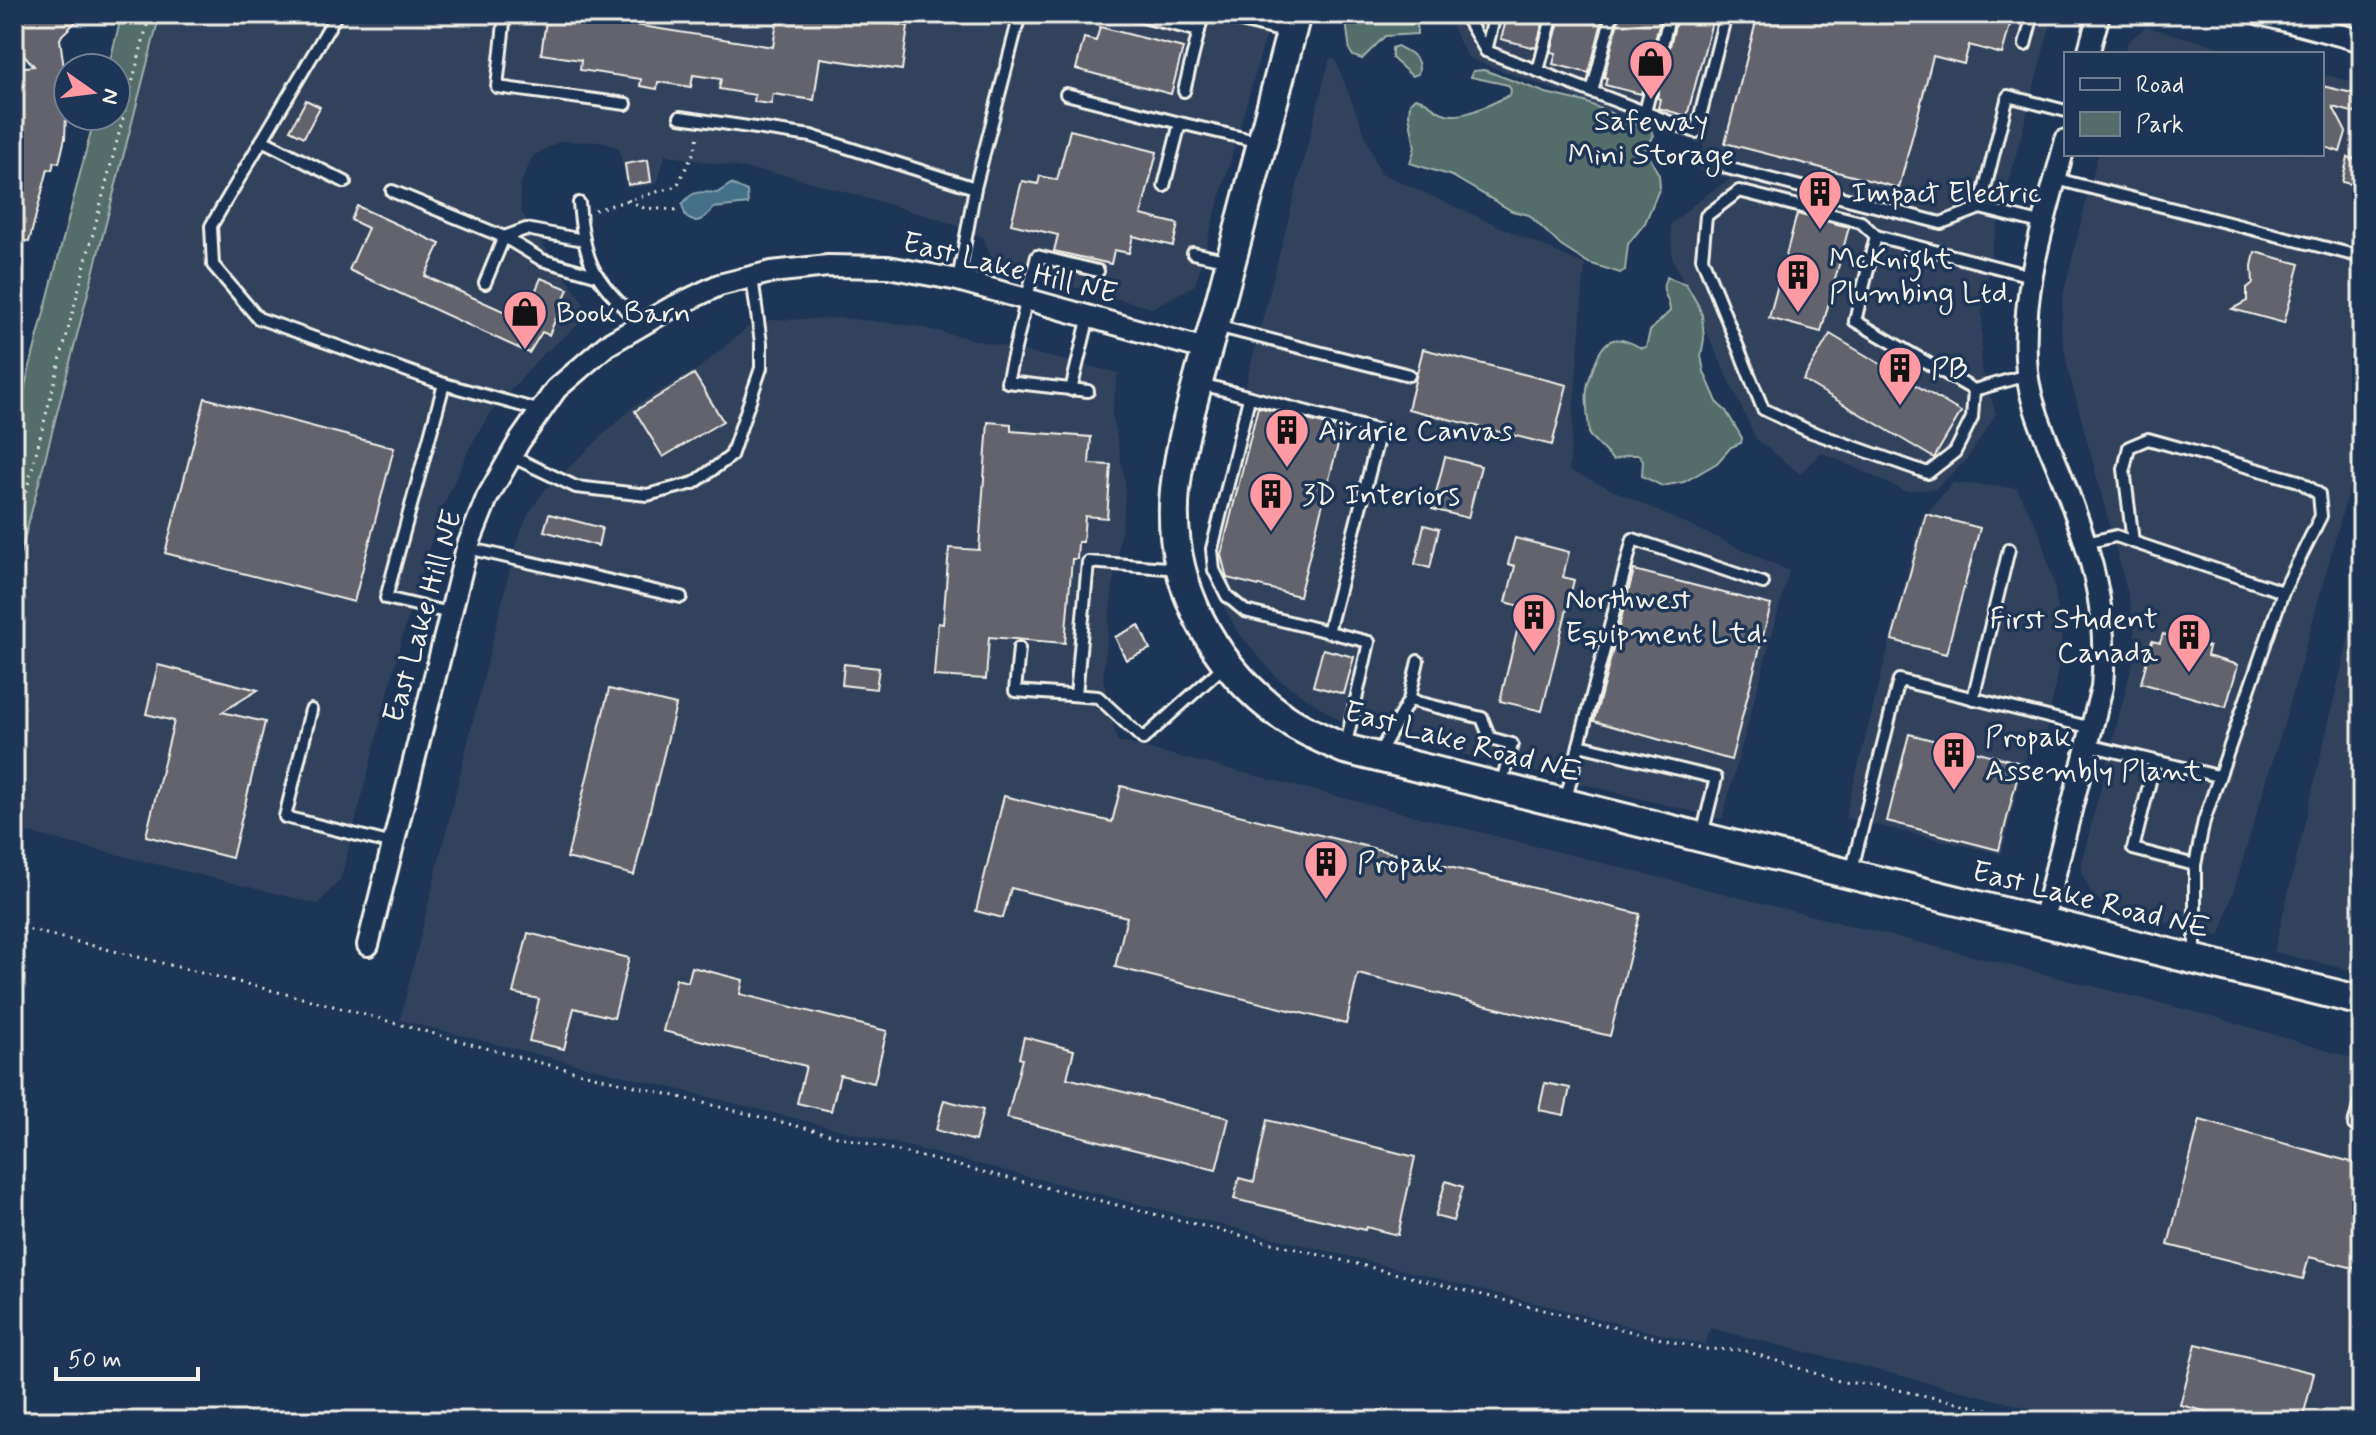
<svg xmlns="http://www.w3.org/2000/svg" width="2376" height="1435" font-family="Mynerve,sans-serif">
  <rect width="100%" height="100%" fill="#1d3557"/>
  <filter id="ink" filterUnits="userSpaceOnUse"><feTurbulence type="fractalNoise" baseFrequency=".0125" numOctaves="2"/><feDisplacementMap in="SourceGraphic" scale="16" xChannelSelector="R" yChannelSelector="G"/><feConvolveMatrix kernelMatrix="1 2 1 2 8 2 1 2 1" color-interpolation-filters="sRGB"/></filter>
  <g filter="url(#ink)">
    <!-- built -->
    <g fill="#32435d">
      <path d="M160,14h1112l-77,271 -43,23 -158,-42 -11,-29 -35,-15 -157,-46 -126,-21 -8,29 -30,4 -8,-40 -17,-6 -42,-1 -27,15 -13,29 1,27 70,102 -51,43 -51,58 -18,30 -32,70 -36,119 -62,244 -23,26 -304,-75v-250z"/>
      <path d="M1445,14h608l-61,233 -10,67 -1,54 15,46 -29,45 -32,30 -30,2 -84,-39 -21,22 -44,-35 -84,-182 -1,-33 28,-24 31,-21 -31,-8 5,-26 -236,-87z"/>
      <path d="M2146,27l102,27h-124l4,-12z"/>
      <path d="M1330,58l5,1 45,114 205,92 -16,205 220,101 -67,248 -352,-88 -31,-11 -62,-42 -40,-47 -26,-49 -7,-36z"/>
      <path d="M2322,74l40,10v358l-70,254 -72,240 -111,-27 -18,-16 -9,-20v-12l55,-216 -8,-47 -61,-229 -7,-40 2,-34 35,-141h224z"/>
      <path d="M843,318l72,8 203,47 -6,40 13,68 -1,30 -11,73 -10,94 14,63 1102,277 143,43v360h-222l-23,-6 -2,6h-34l-371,-93 -5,17 -1305,-325 117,-479 11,-26 15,-23 90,-85 66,-39 48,-40 23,-8z"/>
      <path d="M1953,483l64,5 23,46 15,54 7,57 -18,103 -15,-3 -28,109 -156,-36 76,-299z"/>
      <path d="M2362,582v391l-88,-21z"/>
    </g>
    <!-- green -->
    <g fill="#526d6a" stroke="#a3afa9" stroke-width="2">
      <path d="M122,14h38l-146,565v-151l81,-312h21v-48h-8z"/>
      <path d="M1345,14h69l3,6v14l-32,2 -23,23 -9,-3 -3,-5z"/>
      <path d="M1397,46c12,6 26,12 21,28l-6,2 -20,-18v-10z"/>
      <path d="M1484,70l62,23 39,9 66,28 3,5 -8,15 13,25 1,12 -15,36 -17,21 -3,26 -5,3 -31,-10 -14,-8 -14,-9 -32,-31 -17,-4 -60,-35 -42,-13 5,-16 -6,-32 1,-12 5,-5c11,1 17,11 28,15 19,8 49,-10 67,-18l1,-5 -3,-5 -37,-8 2,-6z"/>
      <path d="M1667,277l19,7 12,21 4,10 2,24 -3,17 3,16 14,32 8,7 16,27 -1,5 -10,4 -14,16 -33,19 -22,4 -20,-10 1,-16 -4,-5h-11l-15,5 -24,-25c0,-15 -4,-30 -2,-45 0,-8 5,-17 7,-24 10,-29 21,-33 47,-18l5,-1 4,-16 20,-20c0,-14 -12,-20 -3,-34z"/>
    </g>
    <!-- water -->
    <path fill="#447089" stroke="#8aa4af" stroke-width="2" d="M731,184l16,7 1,13 -34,4c-8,8 -16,19 -28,9l-4,-12c11,-16 18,-13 35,-12z"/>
    <!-- building -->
    <g fill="#62646c" stroke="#f4f1e8" stroke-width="2">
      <path d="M23,14h61l-22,21 -2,4 4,29 4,-1 -3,71 -6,25 -5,-1 -2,8 -4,-1 -19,73 -15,-4v-100l6,-23h-5l1,-22h4l-3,-25 17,-2 -20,-22v-22z"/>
      <path d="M547,14h44v4l182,29 5,-33h49l81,12 -6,44 -82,-12 -6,42 -41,-6 -2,10 -17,-2 1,-7 -36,-6 2,-10 -28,-4 -2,12 -33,-5 -1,7 -17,-3 1,-7 -61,-9 1,-10 -40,-6z"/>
      <path d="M1508,14h37l-9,34 -35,-9z"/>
      <path d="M1561,14h43l-15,59 -36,-9 3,-11 -5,-1z"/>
      <path d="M1620,14h42l-21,80 -36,-9 2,-7 -3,-1z"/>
      <path d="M1678,14h36l-27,102 -29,-8 2,-9 -3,-1z"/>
      <path d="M1758,14h255l-11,40 -33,-9 -5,19 -31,-8 -34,132 -174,-45z"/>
      <path d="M1100,27l83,21 -12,46 -95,-25 8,-31 12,3z"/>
      <path d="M2322,86l39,9 -5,18 -23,-6 13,25 -6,20 -18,-6z"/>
      <path d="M306,100l14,7 -16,30 -14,-7z"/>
      <path d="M1070,130l87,22 -16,63 37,9 -5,22 -40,-10 -4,17 -15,-3 -3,14 -57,-13 4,-16 -47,-11 11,-43 16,3 2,-8 17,4z"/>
      <path d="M2348,157l14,4 -3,25 -17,-4z"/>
      <path d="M648,160l3,22 -23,3 -3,-21z"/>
      <path d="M357,206l83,38 -15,32 98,44 18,-42 27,11 -19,46 -7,-3 -13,21 -180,-83 19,-42 -17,-8z"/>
      <path d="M1797,214l52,13 -28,105 -52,-14z"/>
      <path d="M2255,252l45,12 -16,59 -52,-14 15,-8v-13l6,-5 -1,-17z"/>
      <path d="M1830,334l131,78 -27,46 -131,-78z"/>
      <path d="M1423,349l144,36 -15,60 -144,-36z"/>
      <path d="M694,374l29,47 -60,36 -28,-46z"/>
      <path d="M205,398l189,50 -40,154 -189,-49z"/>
      <path d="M1258,407l84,22 -43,167 -72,-18 -6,-23z"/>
      <path d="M988,422l23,2v7l80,6 -2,27 22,1 -4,53 -22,-2 -2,26h-5l-1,17h-5l-7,84 -76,-6 -3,42 -52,-3 4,-53 5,1 6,-76 30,2z"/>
      <path d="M1445,457l36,9 -13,52 -36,-9z"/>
      <path d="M549,514l53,14 -4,18 -54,-15z"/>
      <path d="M1926,514l54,14 -34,126 -54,-14z"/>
      <path d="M1424,525l15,4 -9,39 -15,-4z"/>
      <path d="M1515,538l54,14 -6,25 11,3 -32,131 -42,-10 23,-94 -17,-5 9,-36 -7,-2z"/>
      <path d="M1634,570l137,35 -40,155 -137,-39z"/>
      <path d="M1139,625l11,24 -24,11 -11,-23z"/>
      <path d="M2163,634l46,13 -2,9 31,9 -12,42 -85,-24 11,-42 8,2z"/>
      <path d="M1323,649l31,8 -10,37 -31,-8z"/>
      <path d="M844,664l35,4 -3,21 -34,-4z"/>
      <path d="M158,665l100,25 -36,22 43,10 -33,136 -86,-22 28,-115 -28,-7z"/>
      <path d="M609,689l67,16 -42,170 -67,-17z"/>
      <path d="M1909,734l112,29 -22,87 -112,-29z"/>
      <path d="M1121,786l519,128 -30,122 -252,-62 -12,50 -231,-57 12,-50 -116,-29 -8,30 -27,-7 28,-115 108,26z"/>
      <path d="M528,933l101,25 -15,60 -40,-10 -10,41 -35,-8 10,-42 -26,-6z"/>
      <path d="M692,967l51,13 -3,14 147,37 -13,52 -34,-8 -9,36 -34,-8 9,-37 -143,-35 13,-52 12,3z"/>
      <path d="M1024,1037l50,13 -7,28 162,40 -13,52 -209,-52 15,-59 -3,-1z"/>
      <path d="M1545,1083l25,5 -6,27 -25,-5z"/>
      <path d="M944,1100l39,10 -8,31 -39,-11z"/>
      <path d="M1267,1120l148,37 -17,78 -32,-8 -1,3 -131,-31 5,-21 15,4z"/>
      <path d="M2200,1120l162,45v105l-53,-13 -6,22 -135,-34z"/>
      <path d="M1446,1181l17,6 -10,34 -18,-5z"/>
      <path d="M2196,1344l118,29 -12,48h-57l-65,-16z"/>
    </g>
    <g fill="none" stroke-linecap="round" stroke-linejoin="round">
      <!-- lane casing -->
      <g stroke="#f4f1e8" stroke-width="16">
        <g id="lane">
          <path d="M337,14l-126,212 2,39 45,53 186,66"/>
          <path d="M505,14l-8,73 129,17"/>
          <path d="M1130,14l69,17"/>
          <path d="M1213,14l76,19"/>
          <path d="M1464,14l22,37 210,81 30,-118"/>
          <path d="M2025,45l8,-31"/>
          <path d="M1486,51l9,-37"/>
          <path d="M1538,71l15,-57"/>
          <path d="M1184,91l19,-77"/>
          <path d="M1592,92l20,-78"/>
          <path d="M1066,94l114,29"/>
          <path d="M1645,112l25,-98"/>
          <path d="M680,117l131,19 164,52 -17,92"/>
          <path d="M262,140l83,42"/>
          <path d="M1727,168l214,55 39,-15"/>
          <path d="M2056,179l306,78"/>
          <path d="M1164,186l16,-63 80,19"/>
          <path d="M975,188l45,-174"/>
          <path d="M392,191l112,46 38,23 53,15"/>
          <path d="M579,203c6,69 17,74 62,123"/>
          <path d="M2044,224l-64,-16 28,-112 58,15"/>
          <path d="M1876,236l-15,-14 -122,-31 -33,25 -4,42 61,151 46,22 119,42 27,-21 17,-34 2,-28"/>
          <path d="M1193,253l36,8"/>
          <path d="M485,283l19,-46 22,-8 57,11"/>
          <path d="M1216,326l193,49"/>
          <path d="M2027,375l-53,15 -119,-69 21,-85 155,40"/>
          <path d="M1201,384l179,47 -52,201"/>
          <path d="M1071,390l18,-74"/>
          <path d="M1088,391l-81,-9 30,-126 61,15"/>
          <path d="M1249,398l-37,151 2,21 13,26 18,15 124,31 -24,106"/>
          <path d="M511,456l65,31 71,8 47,-12 37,-27 30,-88v-25l-9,-66"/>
          <path d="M2086,543l30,-7 17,6 150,50 38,-76 -2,-22 -20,-13 -151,-42 -19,8 -5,22 9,73"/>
          <path d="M467,548l214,49"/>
          <path d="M450,613l-64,-15 58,-214 97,27"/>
          <path d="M1019,648l-4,43 83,6 45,42 82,-74"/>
          <path d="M1076,695l12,-133 92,7"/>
          <path d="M1973,699l36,-150"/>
          <path d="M1409,700l73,18 8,20 22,6 -11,42"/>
          <path d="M311,710l-26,107 108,27"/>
          <path d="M1579,745l54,-206 130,44"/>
          <path d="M2088,745l130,31"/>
          <path d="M1378,755l31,-55 9,-39"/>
          <path d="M2155,761l-22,88 62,16"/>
          <path d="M1566,800l13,-55 137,33 -14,57"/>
          <path d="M1851,873l48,-193 193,48"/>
          <path d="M2195,956v-91l9,-44 79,-229"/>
          <path d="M2354,1125l8,-30"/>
        </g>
      </g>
      <!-- street casing -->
      <g stroke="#f4f1e8" stroke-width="26">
        <g id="street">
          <path d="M2260,14l102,27"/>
          <path d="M2088,54l11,-40"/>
          <path d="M2043,921l59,-234c7,-82 -12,-136 -41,-212 -13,-33 -30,-67 -34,-103 -8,-80 19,-156 39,-232"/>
          <path d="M368,945l99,-397 20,-50 32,-56 37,-53 51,-44 62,-36 50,-24 52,-13 57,-6 60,1 70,13 250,70"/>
        </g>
      </g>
      <!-- secondary casing -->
      <g stroke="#f4f1e8" stroke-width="34">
        <path id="secondary" d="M1296,14c-25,94 -49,188 -74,281 -16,62 -40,132 -47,195 -9,90 37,178 111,229 18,12 39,21 59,30l1017,252"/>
      </g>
      <!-- path -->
      <g stroke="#f4f1e8" stroke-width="3" stroke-dasharray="2 6" stroke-linecap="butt">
        <path d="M628,200l16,8 35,2"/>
        <path d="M595,210l82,-24 18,-36 3,-15"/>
        <path d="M14,538l136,-524"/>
        <path d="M14,926l312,78 203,56 1173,289 41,1 99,32 34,3 165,36"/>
      </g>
      <!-- lane -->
      <use href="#lane" stroke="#1d3557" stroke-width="10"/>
      <!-- street -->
      <use href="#street" stroke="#1d3557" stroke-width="20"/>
      <!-- secondary -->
      <use href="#secondary" stroke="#1d3557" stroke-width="28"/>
    </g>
  </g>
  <!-- icons -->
  <defs>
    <g id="shop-pin" transform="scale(2.3)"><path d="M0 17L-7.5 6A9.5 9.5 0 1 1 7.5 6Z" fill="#ff9aa2" stroke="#1d3557"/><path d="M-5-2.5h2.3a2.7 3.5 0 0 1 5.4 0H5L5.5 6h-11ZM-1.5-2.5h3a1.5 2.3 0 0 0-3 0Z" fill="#111"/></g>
    <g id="building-pin" transform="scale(2.3)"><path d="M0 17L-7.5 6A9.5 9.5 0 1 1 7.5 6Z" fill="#ff9aa2" stroke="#1d3557"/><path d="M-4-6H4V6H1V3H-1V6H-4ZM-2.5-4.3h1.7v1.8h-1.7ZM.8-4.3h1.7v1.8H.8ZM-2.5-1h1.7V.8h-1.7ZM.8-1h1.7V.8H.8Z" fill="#111"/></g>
  </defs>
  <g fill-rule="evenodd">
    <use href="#shop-pin" x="1651" y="62"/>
    <use href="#building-pin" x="1820" y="192"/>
    <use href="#building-pin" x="1798" y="275"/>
    <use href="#shop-pin" x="525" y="312"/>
    <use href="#building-pin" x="1900" y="368"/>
    <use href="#building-pin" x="1287" y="430"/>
    <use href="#building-pin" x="1271" y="494"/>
    <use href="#building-pin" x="1534" y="615"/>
    <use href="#building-pin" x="2189" y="635"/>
    <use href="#building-pin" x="1954" y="753"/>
    <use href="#building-pin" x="1326" y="862"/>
  </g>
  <g text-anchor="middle" stroke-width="7" stroke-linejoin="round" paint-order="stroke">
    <!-- poi labels -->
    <g font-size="30" fill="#f4f1e8" stroke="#1d3557" text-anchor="start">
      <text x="1651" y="130" text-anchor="middle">Safeway<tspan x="1651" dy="34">Mini Storage</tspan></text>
      <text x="1851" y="202">Impact Electric</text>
      <text x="1829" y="268">McKnight<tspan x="1829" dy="34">Plumbing Ltd.</tspan></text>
      <text x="556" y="322">Book Barn</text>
      <text x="1931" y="378">PB</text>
      <text x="1318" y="440">Airdrie Canvas</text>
      <text x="1302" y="504">3D Interiors</text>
      <text x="1565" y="608">Northwest<tspan x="1565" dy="34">Equipment Ltd.</tspan></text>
      <text x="2158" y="628" text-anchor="end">First Student<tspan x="2158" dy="34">Canada</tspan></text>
      <text x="1985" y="746">Propak<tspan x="1985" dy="34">Assembly Plant</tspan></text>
      <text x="1357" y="872">Propak</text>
    </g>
    <!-- street labels -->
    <g font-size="30" fill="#f4f1e8" stroke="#1d3557">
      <text transform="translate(1010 267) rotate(14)" y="10">East Lake Hill NE</text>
      <text transform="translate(422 616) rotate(-74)" y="10">East Lake Hill NE</text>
      <text transform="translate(1463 741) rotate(15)" y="10">East Lake Road NE</text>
      <text transform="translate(2091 899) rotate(14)" y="10">East Lake Road NE</text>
    </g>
  </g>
  <!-- margin -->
  <rect width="2376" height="1435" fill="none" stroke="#1d3557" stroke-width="48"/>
  <rect x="24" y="24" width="2328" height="1387" fill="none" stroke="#f4f1e8" stroke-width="3" filter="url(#ink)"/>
  <!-- legend -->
  <rect x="2064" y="52" width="260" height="104" fill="#1d3557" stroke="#738091" stroke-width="2"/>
  <rect x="2080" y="78" width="40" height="12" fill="#1d3557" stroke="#738091" stroke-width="2"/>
  <text x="2136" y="92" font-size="24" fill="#f4f1e8">Road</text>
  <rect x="2080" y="112" width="40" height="24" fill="#526d6a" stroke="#738091" stroke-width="2"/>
  <text x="2136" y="132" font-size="24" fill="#f4f1e8">Park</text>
  <!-- north arrow -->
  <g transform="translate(92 92) rotate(104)"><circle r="38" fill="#1d3557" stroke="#738091" stroke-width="2"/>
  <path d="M0-6L14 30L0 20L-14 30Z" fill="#ff9aa2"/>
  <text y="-12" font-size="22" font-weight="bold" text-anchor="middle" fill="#f4f1e8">N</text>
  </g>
  <!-- scale -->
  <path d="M56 1367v12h142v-12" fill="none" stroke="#f4f1e8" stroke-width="4"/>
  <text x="68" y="1367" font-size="24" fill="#f4f1e8" stroke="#1d3557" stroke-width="6" paint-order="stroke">50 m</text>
</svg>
